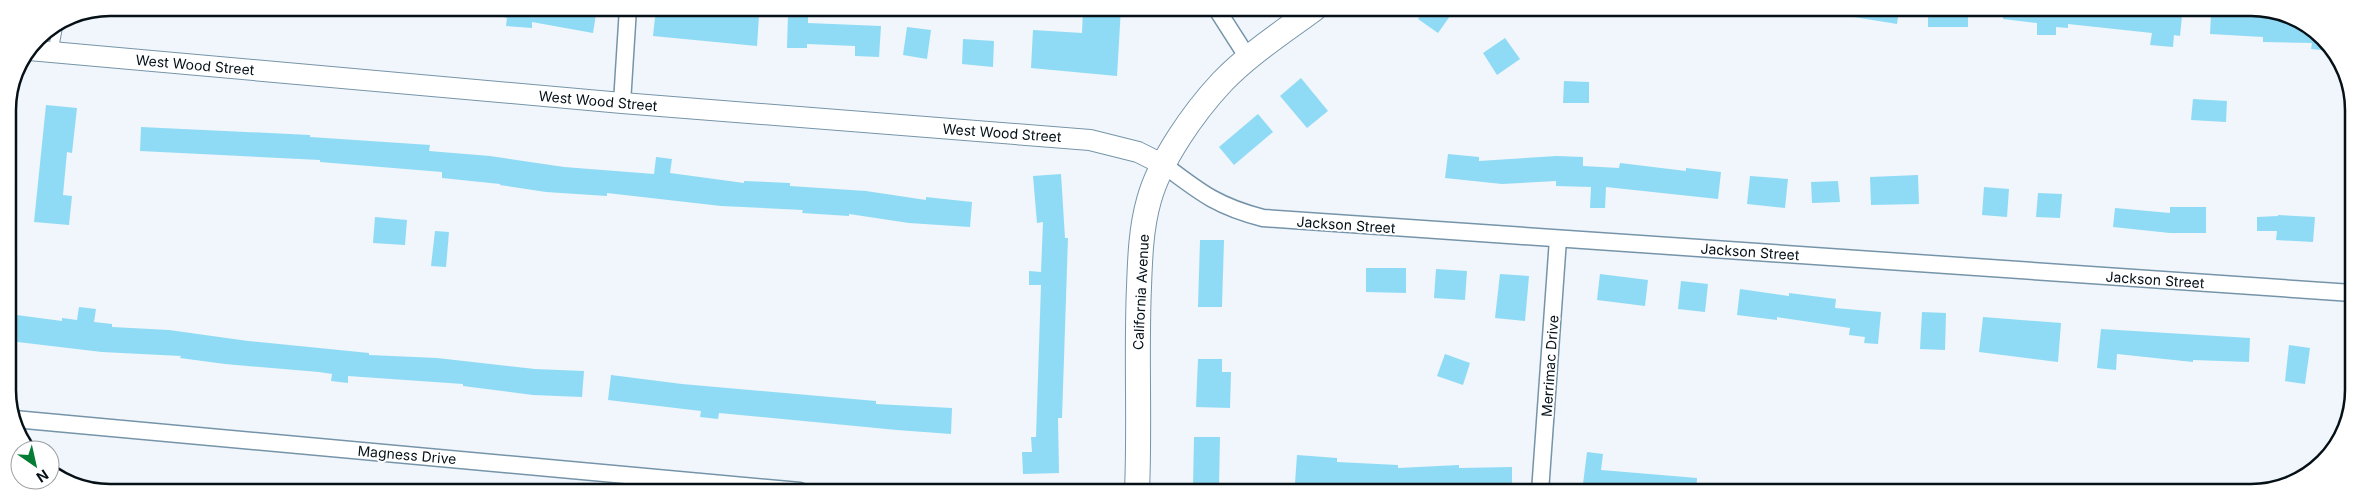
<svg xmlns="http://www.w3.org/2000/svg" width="2361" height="500" font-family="Inter,sans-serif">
  <rect width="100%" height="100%" fill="#f0f6fb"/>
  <!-- building -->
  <g fill="#8fdbf5">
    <path d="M495,8h102l-4,25 -61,-11v6l-26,-2 1,-8 -13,-3z"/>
    <path d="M656,8h43l-1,5 61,3 -2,30 -104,-10z"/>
    <path d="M1083,8h38l-4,68 -86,-8 2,-38 49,3z"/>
    <path d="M1425,9h30l-17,24 -20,-14z"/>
    <path d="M1855,9h44l-2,15 -43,-7z"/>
    <rect x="1928" y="9" width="40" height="18"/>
    <path d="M2003,9h128v2l51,5 -2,20 -6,-1 -1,12 -23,-2 2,-12 -84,-9v4l-12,-1v8h-19v-12l-34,-4z"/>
    <path d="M2211,13l53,2v-2l15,1 44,23 8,14 -20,-2 1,-6 -49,-1v-5l-53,-3z"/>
    <path d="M788,14l20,1v8l73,3 -2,31 -24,-1v-10l-48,-2v4h-20z"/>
    <path d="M907,27l24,3 -4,29 -24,-4z"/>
    <path d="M1505,38l15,21 -23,16 -14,-22z"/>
    <path d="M963,39l31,2 -1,26 -31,-3z"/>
    <path d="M1301,78l27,33 -21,17 -27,-32z"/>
    <path d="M1564,81l25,1v21h-26z"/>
    <path d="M2193,99l34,2 -1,21 -35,-2z"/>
    <path d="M46,105l31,3 -5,45 -5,-1 -4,43 9,1 -3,29 -35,-3z"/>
    <path d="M1258,114l15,18 -39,33 -15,-18z"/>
    <path d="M141,127l169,8v2l120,8 -1,6 61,5 74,11 90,7 2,-17 16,2 -2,14 74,10v-2l46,2v3l76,5 60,9v-3l46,5 -2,25 -61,-4 -60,-9v2l-47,-3 1,-3 -82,-4 -114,-13v3l-61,-4 -46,-7v-1l-58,-6v-6l-122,-10v-2l-180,-9z"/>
    <path d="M1448,154l31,3v4l78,-5 26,1v9l36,2 1,-5 66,8v-3l35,4 -3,27 -112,-12 -1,21h-15l1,-21 -35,-1v-5l-54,3 -57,-6z"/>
    <path d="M1061,174l4,64h3l-6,180h-4l1,55 -36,1 -1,-22h10l-1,-15h5l5,-152h-12v-14l12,1 2,-50 -6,1 -4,-47z"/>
    <path d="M1918,175l1,29 -48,1 -1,-28z"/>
    <path d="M1750,176l38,3 -3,29 -38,-4z"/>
    <path d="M1838,181l2,21 -28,1 -1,-21z"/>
    <path d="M1984,187l25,2 -2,28 -25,-2z"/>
    <path d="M2038,193l24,1 -2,24 -24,-1z"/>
    <path d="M2170,207h36v26h-36l-57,-6 2,-19 55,5z"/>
    <path d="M2278,215l37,2 -2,25 -37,-2 1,-9h-20v-14l21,-1z"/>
    <path d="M375,217l32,3 -2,25 -32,-2z"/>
    <path d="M435,231l14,1 -3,35 -15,-1z"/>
    <path d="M1200,240h24l-2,67h-24z"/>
    <path d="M1366,268h40v25l-40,-1z"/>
    <path d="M1436,269l31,2 -2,29 -31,-2z"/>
    <path d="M1500,274l29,2 -4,45 -30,-3z"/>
    <path d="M1600,274l48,6 -3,26 -48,-6z"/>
    <path d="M1681,281l27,3 -3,28 -27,-3z"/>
    <path d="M1740,289l49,7v-3l47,6 -1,9 46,4 -3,32 -14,-1 1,-6 -16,-2 1,-7 -73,-11v3l-40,-5z"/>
    <path d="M79,307l17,2 -2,13 18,2v3l57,3 79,11 121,12v2l68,3 98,11 49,2 -2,26 -49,-2 -70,-9v-2l-115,-8v7l-17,-2 1,-7 -13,-2 -94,-8 -45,-6 1,-2 -79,-4 -93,-11v-27l53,7v-3l15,2z"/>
    <path d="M1922,312l24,1 -1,37 -25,-1z"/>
    <path d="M1983,317l78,6 -3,39 -79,-10z"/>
    <path d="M2101,329l149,9 -1,24 -56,-2v2l-76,-8 -1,16 -19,-2z"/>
    <path d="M2289,345l21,3 -5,36 -20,-3z"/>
    <path d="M1445,354l25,9 -7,22 -26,-9z"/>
    <path d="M1198,359h24v13h9l-1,36 -34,-1z"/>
    <path d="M611,375l71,9 194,17v3l76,4 -1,26 -54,-4 -178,-17 -1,6 -18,-2 1,-6 -93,-11z"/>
    <path d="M1194,437h26l-1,49h-26z"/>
    <path d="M1587,452l16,2 -2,16 96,8 -1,14h-114z"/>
    <path d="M1297,455l40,3v4l61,3v3l61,-3v3l53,-1v25h-92l-125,-9z"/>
  </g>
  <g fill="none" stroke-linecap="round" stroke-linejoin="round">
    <!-- service casing -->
    <g stroke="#7694a9" stroke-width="11">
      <path id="service" d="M53,52l5,-28"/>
    </g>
    <!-- minor casing -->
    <g stroke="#7694a9" stroke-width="19">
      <g id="minor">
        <path d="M1216,8l32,50"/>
        <path d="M622,103l6,-95"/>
        <path d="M1164,165c37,28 53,41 99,53l1089,75"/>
        <path d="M14,419l786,72"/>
        <path d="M1540,492l18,-253"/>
      </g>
    </g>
    <!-- tertiary casing -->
    <g stroke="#7694a9" stroke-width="22">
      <path id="tertiary" d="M29,50l593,53 468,37 48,12 26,13"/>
    </g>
    <!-- secondary casing -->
    <g stroke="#7694a9" stroke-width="26">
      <path id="secondary" d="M1137,491c3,-68 -1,-136 2,-204 1,-29 2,-59 10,-87 11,-40 45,-88 73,-118 27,-28 61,-50 92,-73"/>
    </g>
    <!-- service -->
    <use href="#service" stroke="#fff" stroke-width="9"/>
    <!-- minor -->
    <use href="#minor" stroke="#fff" stroke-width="16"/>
    <!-- tertiary -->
    <use href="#tertiary" stroke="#fff" stroke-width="20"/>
    <!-- secondary -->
    <use href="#secondary" stroke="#fff" stroke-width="24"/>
  </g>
  <g text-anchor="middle" stroke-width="4" stroke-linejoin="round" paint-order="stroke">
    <!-- street labels -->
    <g font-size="14" fill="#051017" stroke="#fff">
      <text transform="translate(195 65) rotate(5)" y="5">West Wood Street</text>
      <text transform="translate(598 101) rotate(5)" y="5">West Wood Street</text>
      <text transform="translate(1002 133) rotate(4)" y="5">West Wood Street</text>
      <text transform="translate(1346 225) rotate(4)" y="5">Jackson Street</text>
      <text transform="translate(1750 252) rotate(4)" y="5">Jackson Street</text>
      <text transform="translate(2155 280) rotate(4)" y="5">Jackson Street</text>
      <text transform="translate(1141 292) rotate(-87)" y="5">California Avenue</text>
      <text transform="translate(1550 366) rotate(-86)" y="5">Merrimac Drive</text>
      <text transform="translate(407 455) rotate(5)" y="5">Magness Drive</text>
    </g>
  </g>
  <!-- crop -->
  <path d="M0 0H2361V500H0ZM110 16H2251A94 94 0 0 1 2345 110V390A94 94 0 0 1 2251 484H110A94 94 0 0 1 16 390V110A94 94 0 0 1 110 16Z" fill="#fff" fill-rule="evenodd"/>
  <path fill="none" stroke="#051017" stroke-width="2.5" d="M110 16H2251A94 94 0 0 1 2345 110V390A94 94 0 0 1 2251 484H110A94 94 0 0 1 16 390V110A94 94 0 0 1 110 16Z"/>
  <!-- north arrow -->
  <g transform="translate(35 465) rotate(146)"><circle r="24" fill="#ffffff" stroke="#9b9fa2"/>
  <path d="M0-4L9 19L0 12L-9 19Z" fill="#057c34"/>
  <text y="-8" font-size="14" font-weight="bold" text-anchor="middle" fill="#051017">N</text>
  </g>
</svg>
